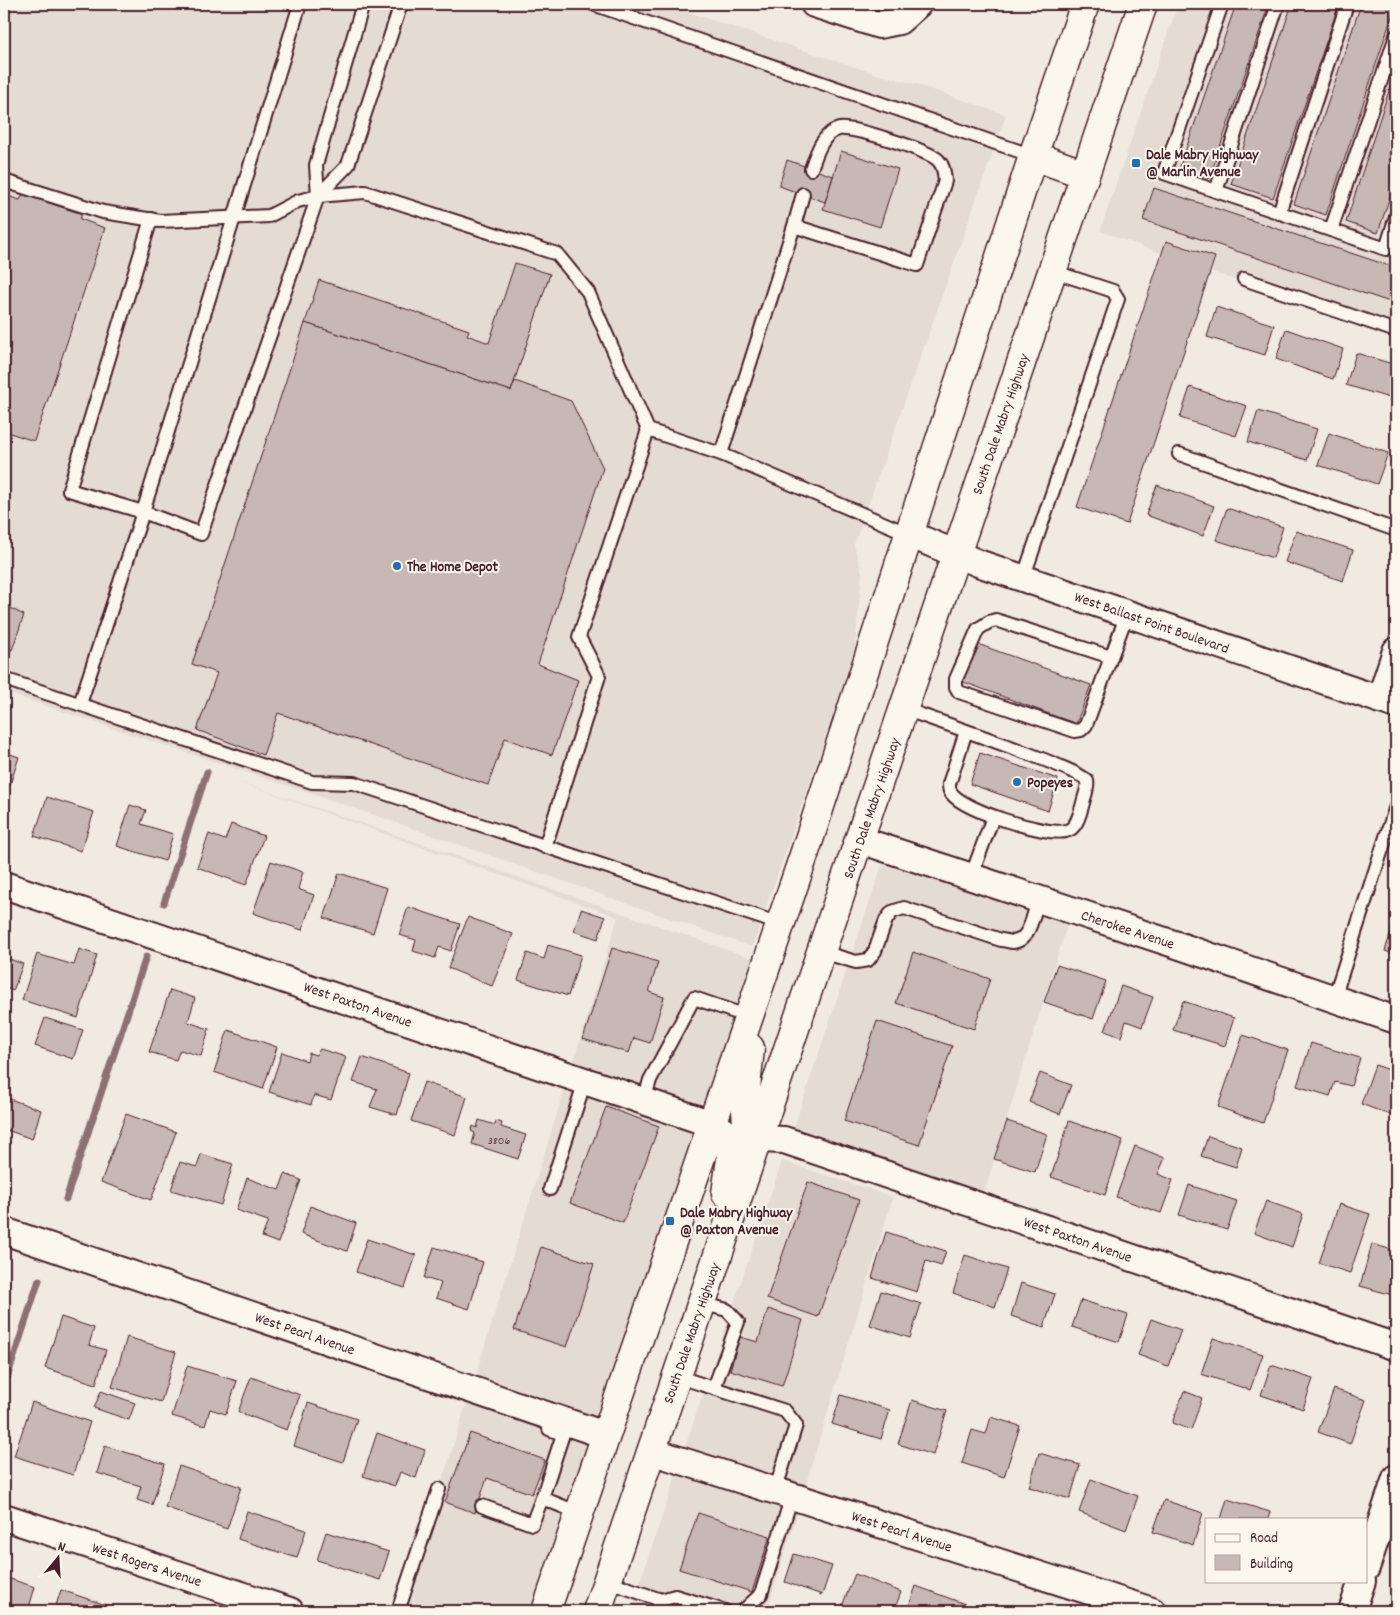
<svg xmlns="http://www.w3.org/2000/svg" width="1400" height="1615" font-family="Dekko,sans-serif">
  <rect width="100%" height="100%" fill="#f0eae0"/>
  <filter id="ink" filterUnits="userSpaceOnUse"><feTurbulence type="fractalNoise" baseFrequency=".02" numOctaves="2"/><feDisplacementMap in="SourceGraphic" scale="10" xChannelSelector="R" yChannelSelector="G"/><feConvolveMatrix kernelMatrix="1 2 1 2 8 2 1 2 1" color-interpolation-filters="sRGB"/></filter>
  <g filter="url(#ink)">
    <!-- built -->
    <g fill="#e4dbd2">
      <path d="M4,4h659l213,70 43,11 87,30 -152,430 8,28 -8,83 -102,291 -395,-138 -353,-117z"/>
      <path d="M1178,4h218v335l-296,-108z"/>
      <path d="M231,779l122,41 395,137 9,-1 -51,152 -133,-45 45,-146z"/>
      <path d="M882,865l133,40 53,17 -86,277 -191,-63z"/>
      <path d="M565,1088l132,45 -98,286 -124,-42z"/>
      <path d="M782,1161l111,36 -88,290 -120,-39z"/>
      <path d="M467,1402l123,42 -58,167h-130z"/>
      <path d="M677,1473l121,39 -31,99h-137z"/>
    </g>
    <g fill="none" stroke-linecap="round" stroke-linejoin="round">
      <!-- stream -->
      <g stroke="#8c6f72" stroke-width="7">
        <path d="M164,903l43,-131"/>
        <path d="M66,1199l80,-242"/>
        <path d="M4,1387l35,-107"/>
      </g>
    </g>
    <!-- building -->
    <g fill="#c8b8b3" stroke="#4a1f2b">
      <path d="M1236,4h33l-60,175 -30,-10z"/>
      <path d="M1292,4h47l-66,194 -42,-14z"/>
      <path d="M1361,4h35l-70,211 -32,-11z"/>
      <path d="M1396,69v109l-18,55 -32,-11z"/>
      <path d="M841,151l57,18 -18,58 -57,-18z"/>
      <path d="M787,160l46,16 -8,26 -46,-16z"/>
      <path d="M1154,188l242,80v36l-253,-84z"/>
      <path d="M23,194l59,20 -2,5 25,9 -71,213 -30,-10v-236l16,5z"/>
      <path d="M1166,241l49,16 -88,267 -50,-17z"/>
      <path d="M515,263l35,11 -39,117 -206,-68 14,-43 150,50 -2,5 22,8z"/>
      <path d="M1216,307l58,18 -9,30 -58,-18z"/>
      <path d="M305,323l206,68 4,-10 56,20 32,67 -65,196 40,16 -26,75 -47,-17 -17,47 -210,-72 -15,42 -66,-25 20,-57 -25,-9z"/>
      <path d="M1286,329l57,20 -10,30 -57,-20z"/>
      <path d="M1356,353l40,12v35l-50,-15z"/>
      <path d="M1190,387l57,19 -11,30 -56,-18z"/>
      <path d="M1258,411l59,18 -10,31 -59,-18z"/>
      <path d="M1329,433l59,20 -11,31 -59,-19z"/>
      <path d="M1157,485l57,21 -11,30 -57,-21z"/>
      <path d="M1227,508l56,19 -10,31 -57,-18z"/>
      <path d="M1296,531l57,19 -10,31 -58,-19z"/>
      <path d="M4,605l20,10 -12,35 -8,-2z"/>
      <path d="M975,643l116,42 -15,39 -115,-43z"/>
      <path d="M4,752l15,5 -13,40 -2,-1z"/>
      <path d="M980,753l78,26 -10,32 -78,-27z"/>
      <path d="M47,797l47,15 -13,39 -47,-15z"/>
      <path d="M130,805l16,5 -5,14 32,10 -8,27 -48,-15z"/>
      <path d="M231,824l33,12 -18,49 -49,-18 12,-33 16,6z"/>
      <path d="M271,861l32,11 -5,17 16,6 -12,35 -49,-17z"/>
      <path d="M339,873l48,15 -14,45 -49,-15z"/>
      <path d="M408,907l52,17 -9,27 -12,-4 -4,11 -22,-7 3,-11 -17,-5z"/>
      <path d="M581,909l24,8 -7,22 -24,-8z"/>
      <path d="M1396,916v39l-11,-4z"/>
      <path d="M468,917l45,17 -21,52 -44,-18z"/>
      <path d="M548,945l33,10 -13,41 -50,-16 9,-27 17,6z"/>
      <path d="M612,948l46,14 -9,30 15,5 -14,46 -16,-5 -5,15 -46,-14z"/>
      <path d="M79,949l18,6 -19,63 -56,-18 15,-46 37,11z"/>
      <path d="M913,952l77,27 -16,50 -78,-26z"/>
      <path d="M4,957l19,7 -10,27 -7,-3 -2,6z"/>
      <path d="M1057,965l49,16 -13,38 -49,-17z"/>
      <path d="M1121,986l32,11 -11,30 -16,-6 -5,16 -16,-6z"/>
      <path d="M170,990l25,8 -7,24 21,7 -8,27 -21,-6 -4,10 -27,-8z"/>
      <path d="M1183,1001l51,17 -9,28 -52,-16z"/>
      <path d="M45,1018l38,12 -10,29 -38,-13z"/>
      <path d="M877,1021l75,25 -33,99 -75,-24z"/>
      <path d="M228,1030l49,17 -14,42 -49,-17z"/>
      <path d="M1243,1035l45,15 -25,73 -45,-16z"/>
      <path d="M1311,1043l49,15 -9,28 -16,-4 -5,14 -33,-10z"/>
      <path d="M320,1049l26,8 -15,43 -17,-5 -3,10 -42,-13 13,-40 25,9 2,-8 7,2z"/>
      <path d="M362,1057l47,16 -12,42 -27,-8 7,-18 -24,-7z"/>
      <path d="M1375,1065l21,7v45l-35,-13z"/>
      <path d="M1040,1073l31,12 -11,29 -31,-12z"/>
      <path d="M424,1082l43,15 -12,38 -44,-14z"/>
      <path d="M4,1097l37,13 -9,29 -28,-10z"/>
      <path d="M606,1107l53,19 -36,97 -53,-20z"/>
      <path d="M126,1114l50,18 -25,68 -50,-18z"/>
      <path d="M479,1120l16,5 1,-4 6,2 -1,4 25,8 -8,24 -46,-15 3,-11 -4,-2 2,-5 4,2z"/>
      <path d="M1007,1121l40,13 -12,38 -41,-13z"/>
      <path d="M1069,1121l54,19 -18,55 -54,-18z"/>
      <path d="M1208,1136l34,11 -6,20 -35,-11z"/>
      <path d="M1135,1146l30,12 -7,16 15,6 -12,33 -45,-16z"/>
      <path d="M201,1154l32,10 -12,41 -50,-15 9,-28 17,5z"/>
      <path d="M285,1174l16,6 -23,63 -16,-6 6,-16 -32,-11 11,-32 32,12z"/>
      <path d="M808,1182l51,18 -41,117 -51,-18z"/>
      <path d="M1189,1185l48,16 -10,29 -48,-15z"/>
      <path d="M1266,1201l37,13 -11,33 -38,-14z"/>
      <path d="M1339,1204l31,10 -20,59 -31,-10z"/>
      <path d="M310,1206l46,17 -9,28 -46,-17z"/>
      <path d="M886,1232l60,19 -5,15 -15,-5 -9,31 -45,-14z"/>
      <path d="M367,1239l49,16 -11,33 -49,-16z"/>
      <path d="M1372,1244l24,7v45l-36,-10z"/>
      <path d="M434,1247l49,15 -14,47 -33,-11 5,-15 -17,-5z"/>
      <path d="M541,1247l53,17 -27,83 -53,-17z"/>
      <path d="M965,1255l42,14 -12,38 -42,-14z"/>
      <path d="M1021,1283l34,11 -11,33 -33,-11z"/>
      <path d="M881,1291l40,13 -11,34 -40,-13z"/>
      <path d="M1081,1300l47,15 -9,27 -47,-15z"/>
      <path d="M768,1309l35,11 -21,66 -52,-16 10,-33 18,5z"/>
      <path d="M61,1317l33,11 -5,17 17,5 -10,34 -51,-16z"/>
      <path d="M1151,1319l30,11 -13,36 -30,-11z"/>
      <path d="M127,1337l49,15 -15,50 -49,-15z"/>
      <path d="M1213,1338l50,16 -13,36 -49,-16z"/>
      <path d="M1271,1365l42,14 -10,30 -42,-14z"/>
      <path d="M187,1366l50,15 -11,33 -16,-5 -5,17 -33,-10z"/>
      <path d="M251,1377l49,18 -13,35 -49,-18z"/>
      <path d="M1334,1389l32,11 -16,44 -32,-12z"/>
      <path d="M101,1391l34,12 -6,17 -35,-12z"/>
      <path d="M1184,1391l18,7 -11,32 -19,-7z"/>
      <path d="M841,1395l49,15 -9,29 -49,-15z"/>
      <path d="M912,1400l35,11 -14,44 -35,-11z"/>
      <path d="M32,1402l58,20 -17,53 -59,-19z"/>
      <path d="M308,1403l49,16 -14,43 -49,-16z"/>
      <path d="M991,1417l29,9 -16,51 -42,-14 10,-33 14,4z"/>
      <path d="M377,1433l48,17 -9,28 -16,-6 -5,14 -32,-10z"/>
      <path d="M470,1433l75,27 -13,34 -45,-16 -12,35 -30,-11z"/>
      <path d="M105,1446l60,18 -13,41 -15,-5 4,-14 -44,-13z"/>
      <path d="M1039,1453l41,12 -10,34 -41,-12z"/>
      <path d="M179,1466l62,21 -14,42 -62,-22z"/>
      <path d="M1091,1479l47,17 -12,34 -47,-18z"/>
      <path d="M1227,1499l43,13 -2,7h-47z"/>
      <path d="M1164,1500l39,13 -10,32 -40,-13z"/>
      <path d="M247,1511l59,19 -9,28 -59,-19z"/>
      <path d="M698,1513l72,23 -18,56 -73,-23z"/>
      <path d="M326,1532l63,20 -9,28 -63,-20z"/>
      <path d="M794,1554l38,12 -10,29 -37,-13z"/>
      <path d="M855,1574l46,18 -7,19h-54z"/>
      <path d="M4,1577l31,10 -7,24h-15l-9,-3z"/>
      <path d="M916,1586l49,18 -3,7h-55z"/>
      <path d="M61,1590l48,16 -1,5h-54z"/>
    </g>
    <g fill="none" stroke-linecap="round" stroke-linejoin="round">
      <!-- service casing -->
      <g stroke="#4a1f2b" stroke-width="16">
        <g id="service">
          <path d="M593,4l440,152"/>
          <path d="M1278,4l-62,187 170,58 10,-33"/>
          <path d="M4,181l99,31 57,9 109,-5 29,-15 20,-5 47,-4 192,62 31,38 60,138 73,24 188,80"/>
          <path d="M1216,191l-52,-18 58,-169"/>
          <path d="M318,196l30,-31 53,-161"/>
          <path d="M1279,213l68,-209"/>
          <path d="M151,219l-82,271 74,22 157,-508"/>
          <path d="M794,226l9,-32"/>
          <path d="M1331,230l65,-194"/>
          <path d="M1244,279l152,52"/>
          <path d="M721,454l73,-228 123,39 28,-84c-1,-8 -1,-15 -7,-21 -10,-10 -86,-34 -99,-31 -17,4 -23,26 -28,40"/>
          <path d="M1179,454l217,76"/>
          <path d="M1023,579l95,-280 -5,-8 -61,-20"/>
          <path d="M1111,657l-115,-37 -7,2 -11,7 -22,50v8l3,5 116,39 6,-1 5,-5 41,-111"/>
          <path d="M4,679l308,103 42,1 426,141"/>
          <path d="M80,704l63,-192 58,22 117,-338 -2,-31 47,-161"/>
          <path d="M904,709c22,8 178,61 183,72 2,6 -3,16 -4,22 -3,10 -6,26 -17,28 -19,5 -107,-21 -116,-40 -1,-1 -1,-5 -1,-7l17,-53"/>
          <path d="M545,847l54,-171 -20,-39 69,-207"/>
          <path d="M971,877l22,-60"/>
          <path d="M822,952l34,10 12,-2 7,-9 11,-31 6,-8 12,-4 97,32c4,0 8,2 12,2 17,-1 21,-30 25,-43"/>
          <path d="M1334,998l62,-192"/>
          <path d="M644,1101l6,-21 44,-82 55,19"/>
          <path d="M550,1189l35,-108"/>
          <path d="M701,1303l26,7 11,12 -24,66"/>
          <path d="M676,1376l109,35 11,14 -21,66"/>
          <path d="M542,1498l21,-64 -14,-5"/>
          <path d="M482,1506l50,18 10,-26 37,15"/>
          <path d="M607,1581l54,19"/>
          <path d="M398,1611l41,-122"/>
          <path d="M657,1611l4,-11 14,-4 50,15"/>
          <path d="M743,1611l18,-17 31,-98"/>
        </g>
      </g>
      <!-- minor casing -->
      <g stroke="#4a1f2b" stroke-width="30">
        <g id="minor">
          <path d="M814,4l65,21 20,-4 19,-17"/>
          <path d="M909,534l69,29 418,142"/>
          <path d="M1380,700l16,-49"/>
          <path d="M860,840l320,106 216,74"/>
          <path d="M4,885l708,239"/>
          <path d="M758,1139l26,1 612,207"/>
          <path d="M4,1231l601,204"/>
          <path d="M651,1451l501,160"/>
          <path d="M4,1517l286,94"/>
          <path d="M1366,1568l30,-90"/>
          <path d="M1352,1611l10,-30"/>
        </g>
      </g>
      <!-- secondary casing -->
      <g stroke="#4a1f2b" stroke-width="31">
        <g id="secondary">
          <path d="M1033,156l52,18"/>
          <path d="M750,1048l-5,50 2,25 11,16"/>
          <path d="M712,1124l16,11 3,24 -5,34"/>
          <path d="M546,1611l258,-756 229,-699 52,-152"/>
          <path d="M597,1611l546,-1607"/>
        </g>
      </g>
      <!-- service -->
      <use href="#service" stroke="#fbf7ec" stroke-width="12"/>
      <!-- minor -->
      <use href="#minor" stroke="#fbf7ec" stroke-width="26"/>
      <!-- secondary -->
      <use href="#secondary" stroke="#fbf7ec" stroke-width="28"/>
    </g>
  </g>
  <!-- markers -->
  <g fill="#1f6fb2" stroke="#fbf7ec" stroke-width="2">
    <rect x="1131" y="158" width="10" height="10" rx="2.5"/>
    <circle cx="397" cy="566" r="5"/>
    <circle cx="1017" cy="782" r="5"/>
    <rect x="665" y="1216" width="10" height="10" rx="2.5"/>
  </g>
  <g text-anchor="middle" stroke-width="4" stroke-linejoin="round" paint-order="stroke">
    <!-- number labels -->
    <g font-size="12" fill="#6a454d">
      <text x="499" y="1144">3806</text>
    </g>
    <!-- poi labels -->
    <g font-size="15" font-weight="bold" fill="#4a1f2b" stroke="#fbf7ec" text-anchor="start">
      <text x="1146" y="159">Dale Mabry Highway<tspan x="1146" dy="17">@ Marlin Avenue</tspan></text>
      <text x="407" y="571">The Home Depot</text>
      <text x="1027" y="787">Popeyes</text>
      <text x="680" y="1217">Dale Mabry Highway<tspan x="680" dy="17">@ Paxton Avenue</tspan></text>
    </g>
    <!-- street labels -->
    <g font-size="15" fill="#4a1f2b" stroke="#fbf7ec">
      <text transform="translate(1000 424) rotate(-71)" y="5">South Dale Mabry Highway</text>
      <text transform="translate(1152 622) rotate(19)" y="5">West Ballast Point Boulevard</text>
      <text transform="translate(871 808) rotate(-71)" y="5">South Dale Mabry Highway</text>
      <text transform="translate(1128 929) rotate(18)" y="5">Cherokee Avenue</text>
      <text transform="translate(358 1004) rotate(19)" y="5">West Paxton Avenue</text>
      <text transform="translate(1078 1239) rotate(19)" y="5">West Paxton Avenue</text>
      <text transform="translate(305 1333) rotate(19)" y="5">West Pearl Avenue</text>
      <text transform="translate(691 1333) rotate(-71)" y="5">South Dale Mabry Highway</text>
      <text transform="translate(902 1531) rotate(18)" y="5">West Pearl Avenue</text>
      <text transform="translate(147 1564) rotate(18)" y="5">West Rogers Avenue</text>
    </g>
  </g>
  <!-- margin -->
  <rect width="1400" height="1615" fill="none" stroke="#fbf7ec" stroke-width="20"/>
  <rect x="10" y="10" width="1380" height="1595" fill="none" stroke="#4a1f2b" stroke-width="2" filter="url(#ink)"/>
  <!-- legend -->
  <rect x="1205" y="1518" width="162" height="65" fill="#fbf7ec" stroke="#b4a19f"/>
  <rect x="1215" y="1534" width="25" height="8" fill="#fbf7ec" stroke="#b4a19f"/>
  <text x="1250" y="1542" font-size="15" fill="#4a1f2b">Road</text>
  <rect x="1215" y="1555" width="25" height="15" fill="#c8b8b3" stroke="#b4a19f"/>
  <text x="1250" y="1568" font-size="15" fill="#4a1f2b">Building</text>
  <!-- north arrow -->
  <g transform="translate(58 1558) rotate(18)" stroke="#fbf7ec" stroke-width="4" paint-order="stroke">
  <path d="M0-4L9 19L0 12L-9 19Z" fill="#4a1f2b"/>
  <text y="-8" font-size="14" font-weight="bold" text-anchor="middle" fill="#4a1f2b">N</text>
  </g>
</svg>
